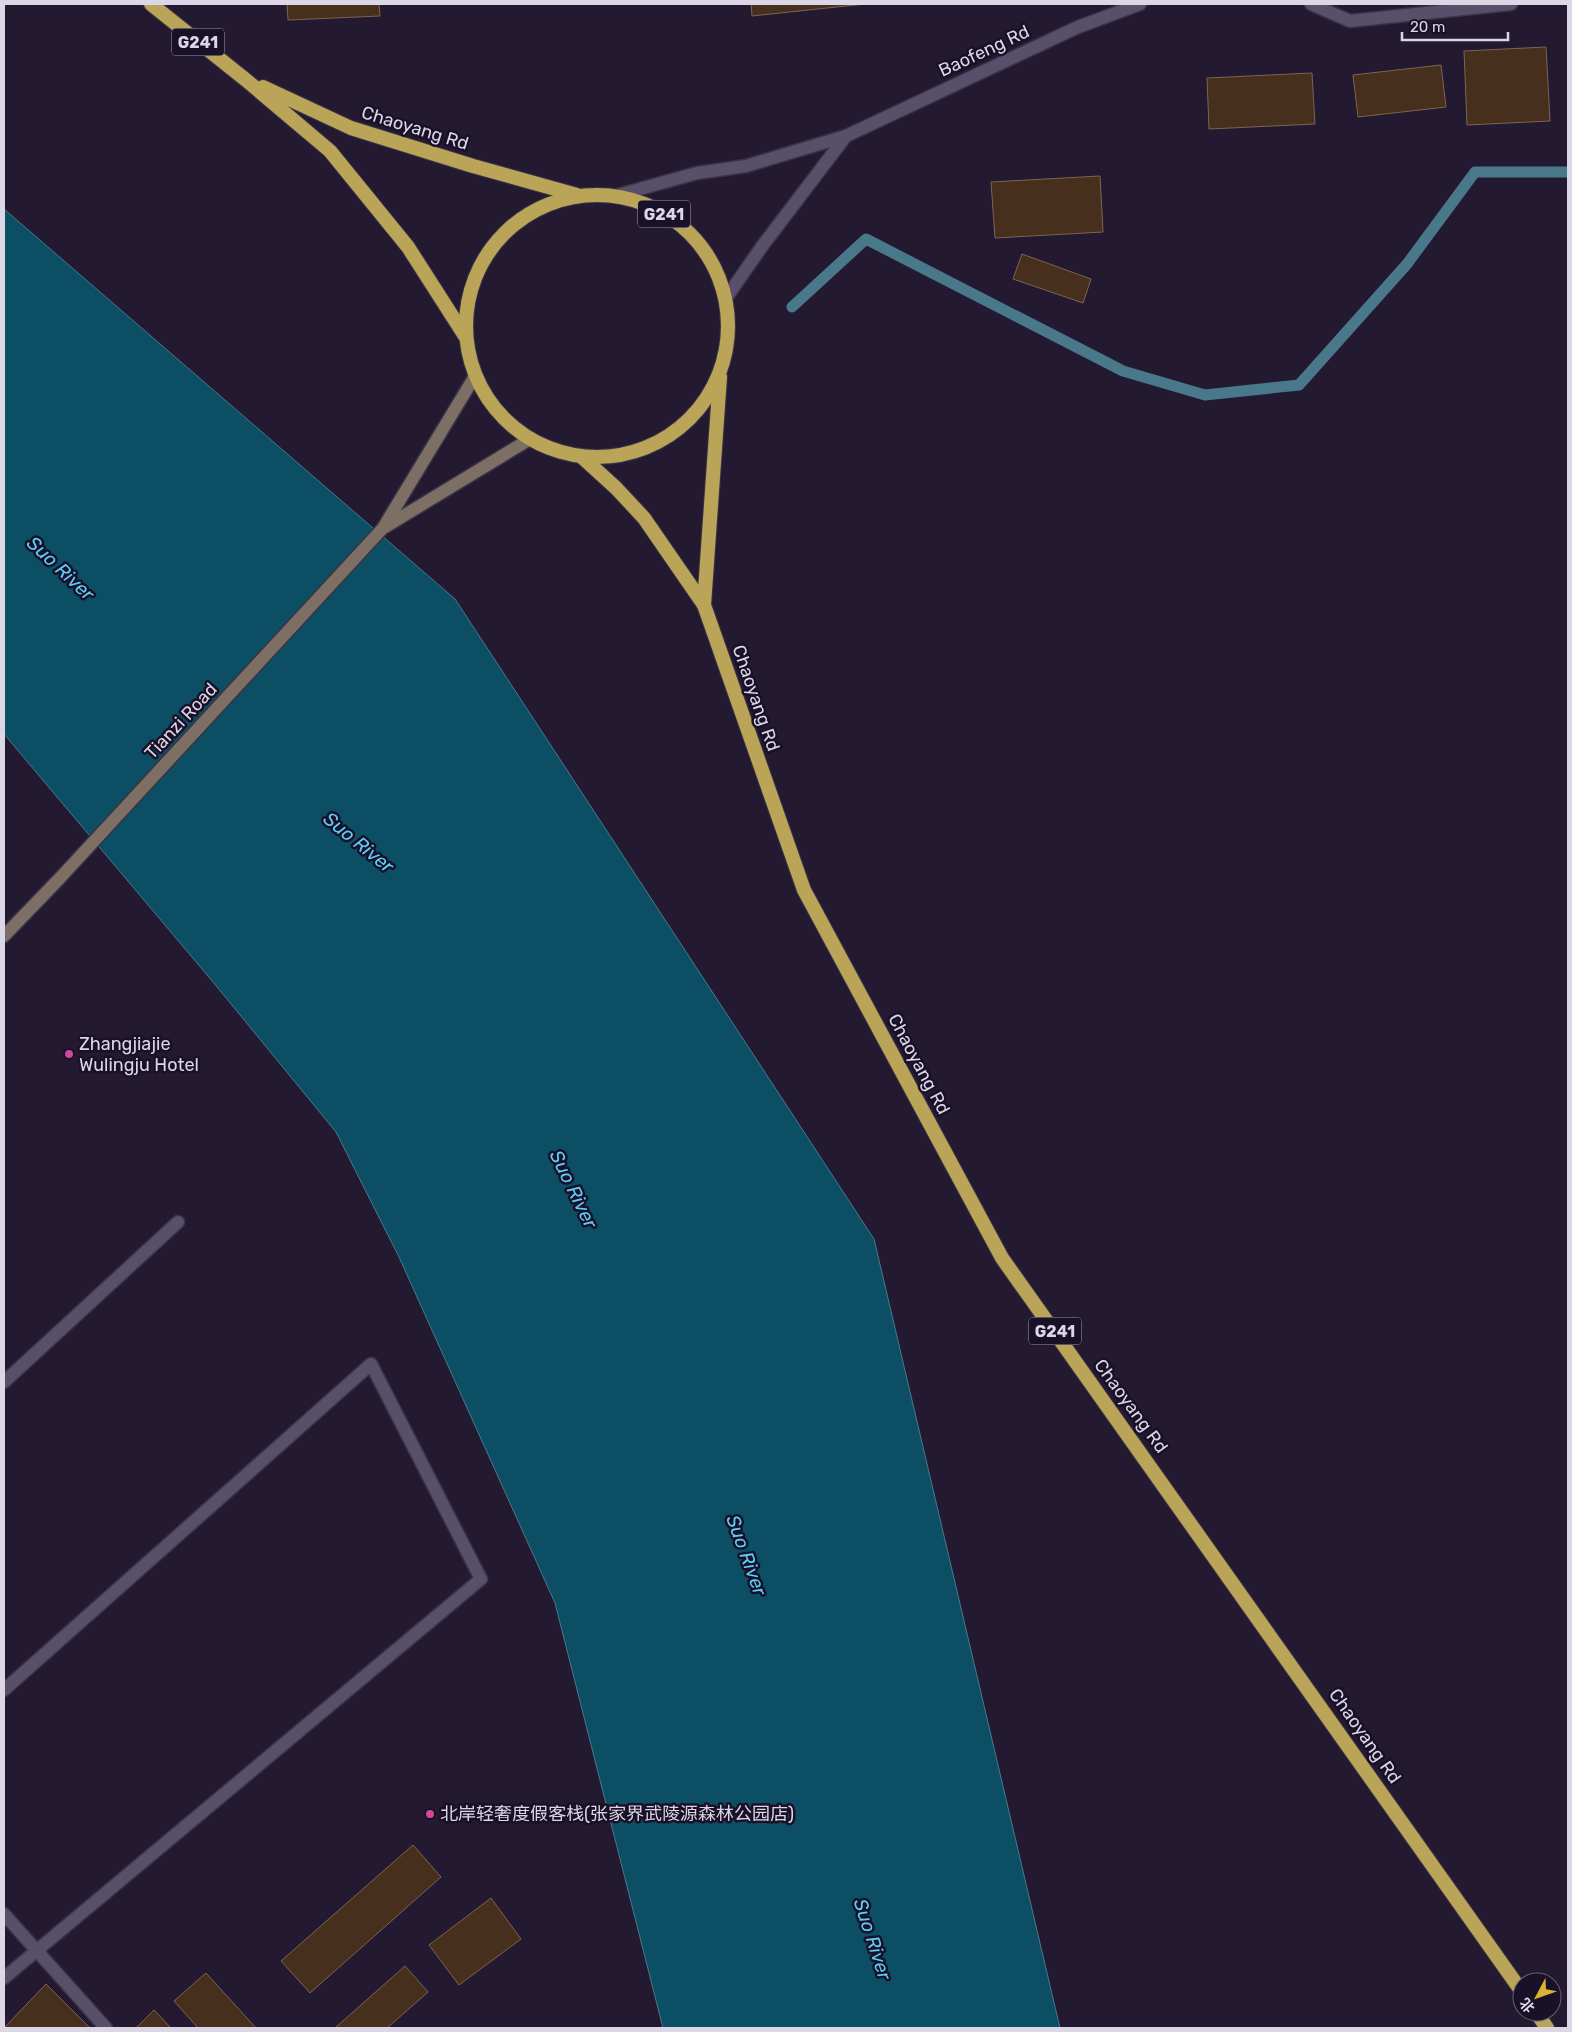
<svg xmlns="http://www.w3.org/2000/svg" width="1572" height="2032" font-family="Rubik,'Noto Sans SC',sans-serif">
  <rect width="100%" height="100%" fill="#231a32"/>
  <!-- water -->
  <path fill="#0c4f64" stroke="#4a788b" d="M4,209l451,390 419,640 186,789h-397l-108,-425 -156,-346 -63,-125 -123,-150 -209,-248z"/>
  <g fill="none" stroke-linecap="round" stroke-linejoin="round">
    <!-- stream -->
    <path stroke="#4a788b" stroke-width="11" d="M792,307l74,-68 257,132 82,24 94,-10 108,-121 68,-92h93"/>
  </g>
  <!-- building -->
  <g fill="#462f1c" stroke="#7e6450">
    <path d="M287,4h92l1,12 -92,4z"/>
    <path d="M751,4h114l-113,12z"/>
    <path d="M1546,47l4,74 -83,4 -3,-74z"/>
    <path d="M1441,65l5,42 -88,10 -5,-42z"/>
    <path d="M1312,73l3,51 -106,5 -2,-51z"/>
    <path d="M1100,176l3,56 -108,6 -4,-56z"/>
    <path d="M1022,254l69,25 -8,24 -70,-24z"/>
    <path d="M413,1845l28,32 -131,116 -29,-32z"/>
    <path d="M491,1898l30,41 -62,46 -30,-40z"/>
    <path d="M405,1966l23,26 -41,36h-52z"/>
    <path d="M206,1973l50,55h-58l-24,-27z"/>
    <path d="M46,1984l44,44h-86z"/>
    <path d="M154,2010l17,18h-35z"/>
  </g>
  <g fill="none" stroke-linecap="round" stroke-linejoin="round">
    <!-- service casing -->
    <g stroke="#3a3346" stroke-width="15">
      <g id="service">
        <path d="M4,1382l174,-160"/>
        <path d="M4,1690l367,-326 110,215 -477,399"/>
      </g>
    </g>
    <!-- minor casing -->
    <g stroke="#3a3346" stroke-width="15">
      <g id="minor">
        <path d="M1311,4l39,17 161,-17"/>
        <path d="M4,1914l102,114"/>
      </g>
    </g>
    <!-- tertiary casing -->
    <g stroke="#3a3346" stroke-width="15">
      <g id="tertiary">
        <path d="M618,195l79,-22 49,-7 100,-30 232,-109 62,-23"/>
        <path d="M726,298l37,-53 83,-109"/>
      </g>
    </g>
    <!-- secondary casing -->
    <g stroke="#3a3346" stroke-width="15">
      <g id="secondary">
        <path d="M385,527l145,-88"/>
        <path d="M4,936l56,-58 323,-350 92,-152"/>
      </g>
    </g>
    <!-- trunk casing -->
    <g stroke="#3a3346" stroke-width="16">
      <g id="trunk">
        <path d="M151,4l95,76 84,71 78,96 57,89"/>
        <path d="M263,87l88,41 122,38 104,29"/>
        <circle cx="597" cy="326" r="131"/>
        <path d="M582,457l34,31 28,30 60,87 100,285 198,368 520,734"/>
        <path d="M704,605l16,-228"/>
        <path d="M1536,2012l11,16"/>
      </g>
    </g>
    <!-- service -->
    <use href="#service" stroke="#584f6b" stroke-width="12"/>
    <!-- minor -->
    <use href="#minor" stroke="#584f6b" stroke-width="12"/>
    <!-- tertiary -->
    <use href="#tertiary" stroke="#584f6b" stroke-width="12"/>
    <!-- secondary -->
    <use href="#secondary" stroke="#7d6f64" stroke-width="12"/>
    <!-- trunk -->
    <use href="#trunk" stroke="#baa458" stroke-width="14"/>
  </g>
  <!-- markers -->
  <g fill="#d1479c" stroke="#191127" stroke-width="2">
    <circle cx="69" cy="1054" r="5"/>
    <circle cx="430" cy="1814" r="5"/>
  </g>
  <g text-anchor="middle" stroke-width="5" stroke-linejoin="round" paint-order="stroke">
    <!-- shield labels -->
    <g fill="#191127" stroke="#a29cad" stroke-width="1">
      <rect x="172" y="28.5" width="52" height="27" rx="4"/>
      <rect x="638" y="200.5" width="52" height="27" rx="4"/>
      <rect x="1029" y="1317.5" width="52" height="27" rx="4"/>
    </g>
    <g font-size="16" font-weight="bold" fill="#dcd7e7">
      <text x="198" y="48">G241</text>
      <text x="664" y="220">G241</text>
      <text x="1055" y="1337">G241</text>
    </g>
    <!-- street labels -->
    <g font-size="18" fill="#dcd7e7" stroke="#191127">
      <text transform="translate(984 51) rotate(-25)" y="6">Baofeng Rd</text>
      <text transform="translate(415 128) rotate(17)" y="6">Chaoyang Rd</text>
      <text transform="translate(756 698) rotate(71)" y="6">Chaoyang Rd</text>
      <text transform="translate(181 721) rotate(-47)" y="6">Tianzi Road</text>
      <text transform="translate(919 1064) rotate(62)" y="6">Chaoyang Rd</text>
      <text transform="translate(1131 1406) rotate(54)" y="6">Chaoyang Rd</text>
      <text transform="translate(1365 1736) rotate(55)" y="6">Chaoyang Rd</text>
    </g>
    <!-- poi labels -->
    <g font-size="18" fill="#dcd7e7" stroke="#191127" text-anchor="start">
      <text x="79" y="1050">Zhangjiajie<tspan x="79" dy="21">Wulingju Hotel</tspan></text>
      <text x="440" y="1820">北岸轻奢度假客栈(张家界武陵源森林公园店)</text>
    </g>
    <!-- water labels -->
    <g font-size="19" font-style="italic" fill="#5ccefa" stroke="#191127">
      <text transform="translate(61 568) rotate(43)" y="7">Suo River</text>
      <text transform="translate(359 842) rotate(39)" y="7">Suo River</text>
      <text transform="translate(574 1189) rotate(64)" y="7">Suo River</text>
      <text transform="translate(747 1555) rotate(70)" y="7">Suo River</text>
      <text transform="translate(873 1939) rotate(72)" y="7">Suo River</text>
    </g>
  </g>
  <!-- border -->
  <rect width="1572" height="2032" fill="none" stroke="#dcd7e7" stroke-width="10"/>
  <!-- north arrow -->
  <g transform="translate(1537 1997) rotate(229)"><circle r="24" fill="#191127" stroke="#676074"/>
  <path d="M0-4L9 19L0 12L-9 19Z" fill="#dbb233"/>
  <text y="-8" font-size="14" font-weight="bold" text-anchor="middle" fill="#dcd7e7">北</text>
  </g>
  <!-- scale -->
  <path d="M1402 32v8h106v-8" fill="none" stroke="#dcd7e7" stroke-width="2.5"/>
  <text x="1410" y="32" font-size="15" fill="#dcd7e7" stroke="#191127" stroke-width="4" paint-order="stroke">20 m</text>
</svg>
